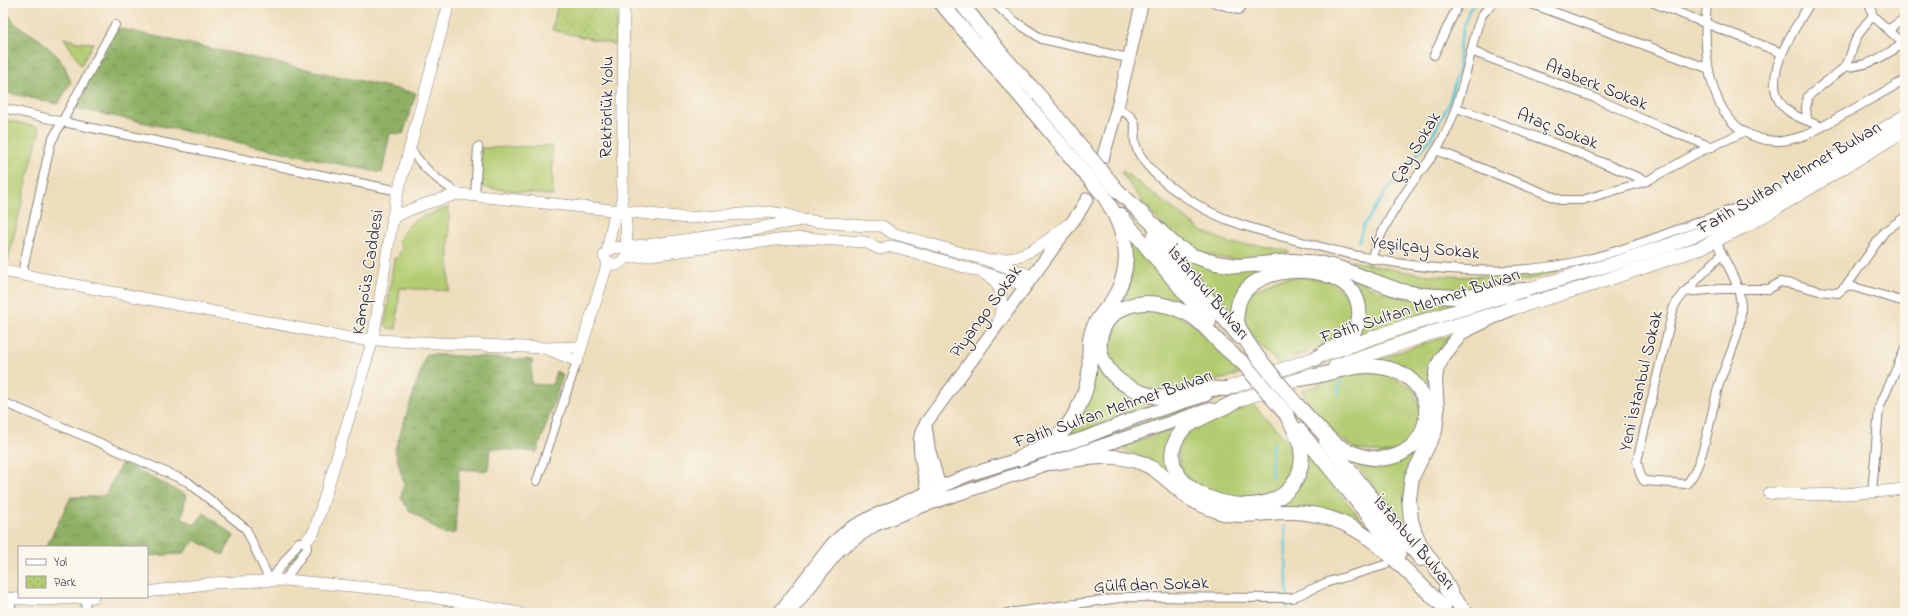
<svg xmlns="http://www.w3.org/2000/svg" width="1908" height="616" font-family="'Indie Flower',sans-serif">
  <defs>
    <pattern id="forest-crowns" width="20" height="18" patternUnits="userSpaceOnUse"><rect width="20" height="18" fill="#8eb063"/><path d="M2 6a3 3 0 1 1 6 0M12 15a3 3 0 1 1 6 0" fill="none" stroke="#748f53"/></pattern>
    <pattern id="park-dots" width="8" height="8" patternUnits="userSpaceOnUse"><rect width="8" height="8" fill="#b3cc71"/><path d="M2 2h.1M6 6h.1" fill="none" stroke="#9aaf63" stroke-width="1.8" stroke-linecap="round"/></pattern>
  </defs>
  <rect width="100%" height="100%" fill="#fbf7ec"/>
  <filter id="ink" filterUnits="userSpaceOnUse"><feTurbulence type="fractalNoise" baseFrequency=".025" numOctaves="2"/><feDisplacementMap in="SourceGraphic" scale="8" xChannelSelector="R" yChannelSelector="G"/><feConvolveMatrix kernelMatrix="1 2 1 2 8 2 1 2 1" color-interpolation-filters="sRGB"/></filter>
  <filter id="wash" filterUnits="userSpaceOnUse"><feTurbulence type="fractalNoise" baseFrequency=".012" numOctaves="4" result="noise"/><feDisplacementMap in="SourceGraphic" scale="16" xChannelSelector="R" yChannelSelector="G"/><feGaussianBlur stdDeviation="0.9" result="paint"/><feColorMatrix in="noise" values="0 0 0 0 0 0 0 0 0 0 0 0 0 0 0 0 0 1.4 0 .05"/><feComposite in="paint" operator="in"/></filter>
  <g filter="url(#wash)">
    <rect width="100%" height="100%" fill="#edb"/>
    <!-- green -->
    <g fill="#b3cc71" stroke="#6a7756">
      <path d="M64,38l13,4 16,1 -12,22z"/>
      <path d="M3,119l37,9 -32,132h-5z"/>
      <path d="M552,146l1,50 -71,-9 -1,-39z"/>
      <path d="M1123,171l79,60 31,13 25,1 30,6v2c-14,3 -29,7 -43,7 -61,1 -92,-42 -124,-88z"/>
      <path d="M449,207v84l-49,-3 -4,41 -8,-1 -3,-3 9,-67h4l4,-11 -4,-4c12,-27 25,-26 51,-36z"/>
      <path d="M1129,237l3,2 57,70 -75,1z"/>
      <path d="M1706,238l-23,12 -462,148 -275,94 1,-2 59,-22 436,-148z"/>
      <path d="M1180,256l86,12v4l-35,47z"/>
      <path d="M1343,259c29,6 58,13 87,16 43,4 88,-1 131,-5 -53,18 -117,29 -171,11 -6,-2 -11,-6 -17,-8 -10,-4 -21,-7 -31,-11z"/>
      <path d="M1302,277l29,4 23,21 -3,26 -18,14 -54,22c-13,-13 -36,-31 -38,-51 0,-5 3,-13 5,-18l30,-16z"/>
      <path d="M1349,277l25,12 32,9 53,4 -103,34c11,-27 14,-35 -8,-57z"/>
      <path d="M1145,307l28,5 31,20 35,42 -59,18 -10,1 -31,-6 -27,-21 -6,-21 5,-19 7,-8z"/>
      <path d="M1451,335c-19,20 -23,36 -23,63l-35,-33 -19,-5z"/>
      <path d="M1094,356c15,30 29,38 60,50l-81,29 -2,-6z"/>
      <path d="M1350,372l35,1 27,15 10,25 -5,22 -24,19 -35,-4 -25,-16 -20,-24 -11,-19z"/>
      <path d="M1253,404l33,35 4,11 2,18 -5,12 -7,9 -10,7 -31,5 -41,-12 -18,-20 -2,-22 9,-13 20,-12z"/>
      <path d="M1173,429l2,2c-15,16 -3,35 3,52l-43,-29 -20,-5z"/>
      <path d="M1421,444l-11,87 -62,-76 15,4z"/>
      <path d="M1306,453l67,80 -24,-13 -80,-11z"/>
    </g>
    <!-- forest -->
    <g fill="url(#forest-crowns)" stroke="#58694f">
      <path d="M3,4l11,19 29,19 12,12 10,13 6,15 -13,22 -55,-12z"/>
      <path d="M117,28l299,65 -13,41 -13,-1 -8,40 -307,-65z"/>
      <path d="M426,354l106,6 -1,24 21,1 4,-14 7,4 -26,77 -47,-4 -2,23 -29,-2 -4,64 -11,1 -35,-24 -8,-13 3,-13 -9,-34z"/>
      <path d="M122,463l64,32 -4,23 13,7 9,-12 30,23 -11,19 -28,-15 -12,14 -36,2v-9h-101l25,-50h22l12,-2z"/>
    </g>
    <!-- park -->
    <path fill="url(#park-dots)" stroke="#6a7756" d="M558,3h59v42l-65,-15z"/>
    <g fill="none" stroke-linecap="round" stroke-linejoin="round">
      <!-- stream -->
      <g stroke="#5ec7d9" stroke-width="2.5">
        <path d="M1359,241l4,-15 32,-47 35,-39 19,-37 9,-32 2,-30 9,-31 7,-7"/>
        <path d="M1345,327l3,-9"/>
        <path d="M1338,393l3,-12"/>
        <path d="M1272,477l-1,-27 3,-7"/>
        <path d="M1285,526l3,87"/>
      </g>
    </g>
  </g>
  <g filter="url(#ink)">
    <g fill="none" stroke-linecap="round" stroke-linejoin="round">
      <!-- minor casing -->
      <g stroke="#88807b" stroke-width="10">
        <g id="minor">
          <path d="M994,3l19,17 29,19 86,19"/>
          <path d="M1215,3l24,7 5,-7"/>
          <path d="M1529,3l178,65"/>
          <path d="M1654,3l128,50"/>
          <path d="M1707,3c-5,51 1,135 69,138 12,1 23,-4 33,-7l96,-54"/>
          <path d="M1810,3c-16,28 -58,84 -19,110 9,6 21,9 31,14"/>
          <path d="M1869,3l4,13 32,29"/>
          <path d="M1889,29l16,-11"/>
          <path d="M1471,51l124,47 65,29 52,20"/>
          <path d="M1434,55l25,-52"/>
          <path d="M1845,67c25,-1 37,-10 58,-23"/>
          <path d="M3,108l60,14 336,69"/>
          <path d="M1457,108l107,39 83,34"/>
          <path d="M1117,109c5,2 12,5 15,9 6,8 1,16 3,24 1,5 4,12 7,16 13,20 35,34 54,46 31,20 75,29 110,39 85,24 187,38 274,18 59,-14 114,-39 171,-58"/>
          <path d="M1807,120l-1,-12 2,-12 37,-29c5,-7 6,-15 9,-23 4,-11 11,-20 19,-28"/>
          <path d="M411,150c14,20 27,31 48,44"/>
          <path d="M1436,150l125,50h21l65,-19 50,-28 47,-21"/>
          <path d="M475,196l3,-49"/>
          <path d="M1722,254c9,18 20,36 19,57 -1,26 -13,46 -21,70 -8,24 -16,88 -34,103l-42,-3 -4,-7 -3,-13 37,-155 11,-14 35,-3h49l11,-7 18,3 21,6 19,2 9,-8 38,-54 20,-14"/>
          <path d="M1371,259c9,-26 23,-50 39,-73 8,-12 19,-24 27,-37 23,-38 29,-80 40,-121l5,-13 10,-12"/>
          <path d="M22,273l29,-131 64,-117"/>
          <path d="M1847,285l58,17"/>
          <path d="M1685,292l37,-38 -6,-13"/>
          <path d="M3,408l2,-5 84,35 99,44 58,47 24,52 29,-39 7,-1 1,7 -22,32"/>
          <path d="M537,481l40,-120"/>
          <path d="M1872,493l7,-85 26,-59"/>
          <path d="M10,613l2,-14"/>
          <path d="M85,613l1,-15"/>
          <path d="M1007,613l121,-16 164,1 36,-16 57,-17"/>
        </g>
      </g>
      <!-- tertiary casing -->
      <g stroke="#88807b" stroke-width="12">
        <g id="tertiary">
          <path d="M624,3l-2,201 4,19 1,31"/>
          <path d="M392,218c22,-11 43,-18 67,-24l229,24 81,-6 19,3 12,4"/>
          <path d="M607,251l8,-39"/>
          <path d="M994,260c29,0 52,-17 73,-35"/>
          <path d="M3,271l352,68 189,9 37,-1"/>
          <path d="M986,275c19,9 17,31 12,48"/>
          <path d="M1025,285l-125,-37 -10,-2 -10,3 -15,-7 -61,-4 -54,4 -123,16 -11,7 -8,-3 -4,-6 3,-5 7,-3 32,-3 60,-8 96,-17 62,6h18l10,7 94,27 46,16"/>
          <path d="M547,349l30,12 31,-99"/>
          <path d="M1769,493c45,4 91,1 136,-4"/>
          <path d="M306,541l8,-9 59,-193 23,-140 53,-196"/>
          <path d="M147,592l66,-9 72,-3 108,10 126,23"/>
          <path d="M3,598l42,2 48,-3"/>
        </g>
      </g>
      <!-- secondary casing -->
      <g stroke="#88807b" stroke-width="14">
        <g id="secondary">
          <path d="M1103,157l14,-48 25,-106"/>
          <path d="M926,429l3,21 12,42"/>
          <path d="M932,496c-7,-9 -15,-50 -11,-62 1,-4 4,-8 5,-11l152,-209 9,-15"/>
          <path d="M779,613l53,-69 17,-15 24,-13 95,-41 51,-16 65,-21 53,-21 69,-22"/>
          <path d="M789,613l51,-64 35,-24 45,-18 290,-98"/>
        </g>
      </g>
      <!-- primary casing -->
      <g stroke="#88807b" stroke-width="14">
        <g id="primary">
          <path d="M1335,366l111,-38 142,-42 112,-38 43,-21 35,-20 127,-77"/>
          <path d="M1226,389l180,-63 212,-64 51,-17 51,-20 59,-32 126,-77"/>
          <path d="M1236,401l75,-26"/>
        </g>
      </g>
      <!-- trunk casing -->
      <g stroke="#88807b" stroke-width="16">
        <g id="trunk">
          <path d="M941,3l86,101"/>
          <path d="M961,3l42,53 38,42"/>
          <path d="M1117,190l58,55 18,11 23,7 22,3 55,-5 25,2 18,4 62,23 23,5 34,2 69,-7"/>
          <path d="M1120,215l89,107"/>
          <path d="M1154,236l86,101"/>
          <path d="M1256,355c-7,-11 -16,-21 -19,-34 -1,-5 0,-10 1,-15 9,-48 119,-47 121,4 1,7 -2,16 -6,23 -10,12 -26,16 -38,26"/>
          <path d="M1226,389c-8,0 -16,-1 -24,1 -19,4 -34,11 -53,5 -89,-26 -46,-126 41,-80 12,7 20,18 29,27 8,8 17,15 25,22"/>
          <path d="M1236,401c-14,9 -46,19 -55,31 -41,56 74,99 110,55 10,-12 13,-28 9,-43 -3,-11 -9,-20 -14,-30"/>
          <path d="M1297,405c15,15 30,36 49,45 87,41 116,-83 21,-84 -19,0 -45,10 -66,13"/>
          <path d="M1299,430l100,123"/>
          <path d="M1326,441l95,118"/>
          <path d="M1019,459c12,-8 26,-13 37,-21 17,-14 30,-43 33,-64 2,-14 -2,-29 3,-43 3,-11 13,-20 20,-30 24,-37 14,-70 -8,-105"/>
          <path d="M1051,463c34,-4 68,-14 101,5 13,8 24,21 37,30 9,6 20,10 31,14 24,7 48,-1 72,0 72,2 104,52 152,95"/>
          <path d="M1446,589l20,24"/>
          <path d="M1452,595l-8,-16 -23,-33 -6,-13 -4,-13 -2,-21 3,-22 23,-46 2,-20 -2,-32 2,-11 6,-12 19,-24 51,-25"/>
        </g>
      </g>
      <!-- minor -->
      <use href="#minor" stroke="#fff" stroke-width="8"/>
      <!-- tertiary -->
      <use href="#tertiary" stroke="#fff" stroke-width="11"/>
      <!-- secondary -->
      <use href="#secondary" stroke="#fff" stroke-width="12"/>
      <!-- primary -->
      <use href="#primary" stroke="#fff" stroke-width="13"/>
      <!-- trunk -->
      <use href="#trunk" stroke="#fff" stroke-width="14"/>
      <!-- trunk-bridge casing -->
      <g stroke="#88807b" stroke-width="16" stroke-linecap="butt">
        <g id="trunk-bridge">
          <path d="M1041,98l76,92"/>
          <path d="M1027,104l77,92"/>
          <path d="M1256,355l41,50"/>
          <path d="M1244,364l42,50"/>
        </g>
      </g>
      <!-- trunk-bridge -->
      <use href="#trunk-bridge" stroke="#fff" stroke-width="14"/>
    </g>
  </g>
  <g text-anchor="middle" stroke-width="3" stroke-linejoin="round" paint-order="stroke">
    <!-- street labels -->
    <g font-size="18" fill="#22223b" stroke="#fbf7ec">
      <text transform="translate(1597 84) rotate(22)" y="6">Ataberk Sokak</text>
      <text transform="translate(606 107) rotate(-89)" y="6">Rektörlük Yolu</text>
      <text transform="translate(1558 128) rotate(21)" y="6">Ataç Sokak</text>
      <text transform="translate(1415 147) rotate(-59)" y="6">Çay Sokak</text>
      <text transform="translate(1789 177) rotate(-30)" y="6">Fatih Sultan Mehmet Bulvarı</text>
      <text transform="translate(1425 247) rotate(6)" y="6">Yeşilçay Sokak</text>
      <text transform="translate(367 272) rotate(-81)" y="6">Kampüs Caddesi</text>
      <text transform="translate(1209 292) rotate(50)" y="6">İstanbul Bulvarı</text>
      <text transform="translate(1420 305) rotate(-18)" y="6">Fatih Sultan Mehmet Bulvarı</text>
      <text transform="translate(985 311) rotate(-54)" y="6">Piyango Sokak</text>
      <text transform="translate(1640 381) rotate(-77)" y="6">Yeni İstanbul Sokak</text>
      <text transform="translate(1113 408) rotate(-19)" y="6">Fatih Sultan Mehmet Bulvarı</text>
      <text transform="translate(1415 542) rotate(50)" y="6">İstanbul Bulvarı</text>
      <text transform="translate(1151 584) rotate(-2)" y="6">Gülfidan Sokak</text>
    </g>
  </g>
  <!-- margin -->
  <rect width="1908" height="616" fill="none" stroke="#fbf7ec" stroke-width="16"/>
  <!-- legend -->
  <rect x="18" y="546" width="130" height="52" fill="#fbf7ec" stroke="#a4a2a5"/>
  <rect x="26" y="559" width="20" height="6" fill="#ffffff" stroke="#a4a2a5"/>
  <text x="54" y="566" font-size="12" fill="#22223b">Yol</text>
  <rect x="26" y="576" width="20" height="12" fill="url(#park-dots)" stroke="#a4a2a5"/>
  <text x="54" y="586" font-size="12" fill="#22223b">Park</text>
</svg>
